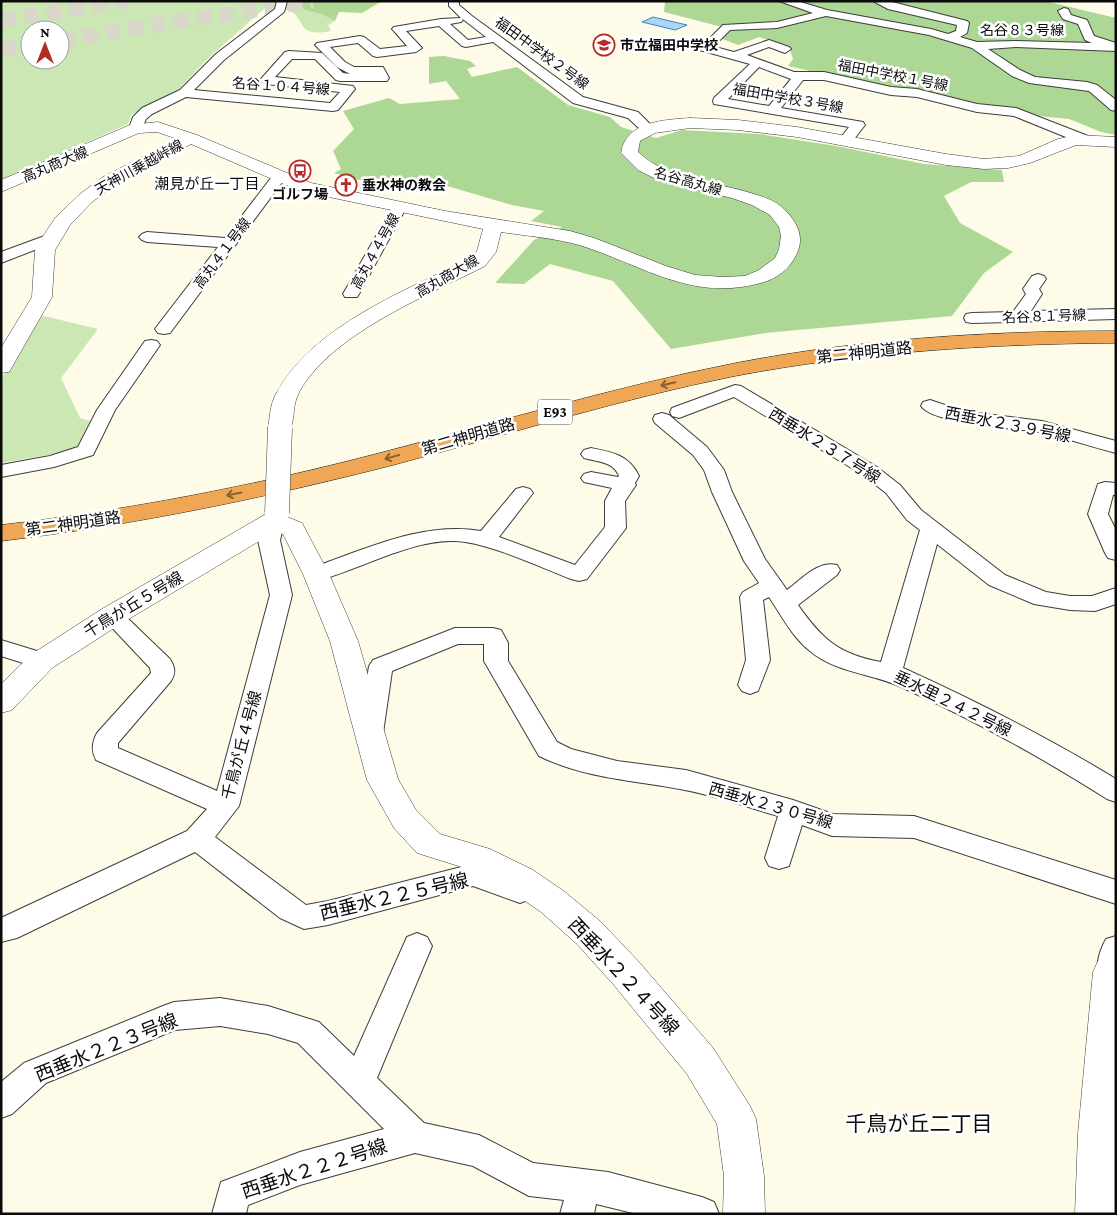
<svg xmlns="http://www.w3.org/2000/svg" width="1117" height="1215" font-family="'Crimson Pro','Noto Sans JP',serif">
  <rect width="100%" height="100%" fill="#fefce9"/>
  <!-- green -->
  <g fill="#cbe7b4" fill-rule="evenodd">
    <path d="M1,1h272l-68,60 -26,28 -48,26 -3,9 -127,56zM30,30h30v30h-30z"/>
    <path d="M286,3l35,11 14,7 -7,4 3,6c-40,8 -21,-17 -48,-22z"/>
    <path d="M40,315l58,14 -37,49 19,40 10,3 -13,26 -11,5 -65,11v-83z"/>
  </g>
  <!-- forest -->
  <g fill="#add794">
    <path d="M304,1h78l-20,12 -23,-1 -4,9 -14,-7 -22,-6z"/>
    <path d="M665,1h380l71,17v117l-15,-3 -32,-13 -52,-5 -55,-14 -67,-10 -107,-24 5,-7 -4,-12 -30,-10 -21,8 -18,-7 10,-9 -66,-17z"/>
    <path d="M444,56l26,5 6,5 -9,3 5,8 45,-10 51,38 42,12 11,10 35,11 26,-8 77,4 77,12 88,18 78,6 2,12h-33l-27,14 16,27 53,29 -29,21 -32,43 -187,17 -94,16 -58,-68 -63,-17 -26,20 -29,-1 39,-43 28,-13 -31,-6 13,-10 -32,-6 -82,-24h-67l-29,-8 7,-4 -8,-18 21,-22 -11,-18 46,-13 11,6 60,-5 -14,-18 -17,3v-27z"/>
  </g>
  <!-- water -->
  <path fill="#afd5f4" stroke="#3885c9" d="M653,17l34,8 -12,5 -33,-8z"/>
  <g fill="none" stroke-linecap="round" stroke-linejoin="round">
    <!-- motorway-tunnel -->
    <g stroke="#d9d8c8" stroke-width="15" stroke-dasharray="15 8" stroke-linecap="butt">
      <path d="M1,20l128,-19"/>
      <path d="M60,40l253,-39"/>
      <path d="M1,49l29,-4"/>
    </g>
    <!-- minor casing -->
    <g stroke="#3d3d3d" stroke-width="2">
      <g id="minor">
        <path d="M277,1h10l-3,11 -60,48 -30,30 136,13 10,-11 -74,-8 -6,-4 25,-28 4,-1 33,2 21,20 7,1 -13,-7 -22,-22 2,-2 43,-7 4,1 16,12 27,-3 -13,-15 -2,-2 2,-2 47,-8 20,-1 -12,-12v-5h10v4l13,11 111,81 55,15 17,17 -2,3h-10l-15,-14 -55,-15 -80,-61 -27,5 -4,-1 -23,-20 -33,5 16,17 -6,4 -39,5 -4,-1 -15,-13 -28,4 15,15 9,5h29l6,11 -2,3h-47l-4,-1 -21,-21h-23l-17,18 78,9 2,3 -17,21 -5,1 -147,-14 -34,17 -6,5 -5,12h-10l-2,-3 4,-11 9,-9 38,-18 36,-36 59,-45zM461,18l3,2 22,17 -18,3 -18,-16 11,-2 2,-2z"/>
        <path d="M779,1h18l30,9 104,19 17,5 8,-3 1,-6 -69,-16 -15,-8h15l79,20 2,2 -2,10 -7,4 17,5 39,-1 76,2 -7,-3 -7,-16 -15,-5 -5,-8 6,-3 4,1 3,6 16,5 7,16 22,7v8l-100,-4 -28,2 32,21 15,7 52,5 10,3 19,15v11l-5,-1 -22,-19 -60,-8 -17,-7 -40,-28 -43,-13 -103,-19 -49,12 -47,2 -11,11h-8l-2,-2 14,-14 54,-3 36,-9z"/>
        <path d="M769,40l20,7 2,2 -6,4 -16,-6 -22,8 47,17h30l67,15 26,2 60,15 39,4 72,28 2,3 -7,4 -5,-1 -64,-26 -37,-4 -60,-15 -26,-2 -67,-15h-21l-22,28 82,14 2,3 -14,18 -5,1 -7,-4 10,-13 -135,-23 -1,-3 1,-3 36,-34 -58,-16 -2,-2 2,-2 4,-2 38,10zM759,67l32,12 -22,27 -41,-7z"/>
        <path d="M279,173l5,1 2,3 -116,156 -6,1 -6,-1 -3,-4 3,-4 60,-78 -71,-5 -5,-2 -3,-3 3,-3 5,-2 78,6 49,-64z"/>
        <path d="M399,204l5,1 2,3 -47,86 -2,3h-12l-2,-3 49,-86 2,-3z"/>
        <path d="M50,234l5,2 3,3 -3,3 -54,21v-11z"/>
        <path d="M1038,274l6,2 2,3 -7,10 3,5 -11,17 85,-2v10l-144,4 -6,-1 -2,-4 2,-4 6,-1 41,-1 13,-18 -3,-5 9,-13z"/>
        <path d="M151,340l6,1 3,4 -45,65 -22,45 -39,12 -53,10v-12l49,-9 28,-9 19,-37 48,-69z"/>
        <path d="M735,385l6,1 136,81 23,18 21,25 84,65 41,17 24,4h22l24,-8v16l-21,7 -25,-1 -36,-6 -45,-19 -52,-41 -34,124c73,33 144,69 213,111v23l-9,-3c-66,-42 -135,-80 -206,-112 -30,-14 -65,-14 -91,-36 -17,-13 -29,-36 -41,-54l-6,3 7,60 -12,31 -8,3 -8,-3 -4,-6 8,-25 -6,-63 3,-5 16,-9 -15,-22 -32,-69 -8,-22 -11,-15 -38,-32 -2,-4 2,-4 7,-2 7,2 38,32 17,23 8,22 33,67 22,31c14,-10 31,-30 50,-25l3,5 -3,5 -39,30c24,34 40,49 83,57l39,-132 -13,-10 -21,-27 -23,-18 -129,-78 -55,21 -7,-2 -2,-4 2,-4z"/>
        <path d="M930,400l33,11 79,10 74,20v12c-24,-6 -47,-14 -72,-20 -24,-5 -110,-8 -123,-27l2,-4z"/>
        <path d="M591,448c21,4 38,7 48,28l-4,7 1,2 -11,16 1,27 -39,51 -8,2 -8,-2c-31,-12 -84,-37 -116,-38 -43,-2 -96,29 -139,40l-8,-2 -3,-5 3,-5c56,-19 114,-48 173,-38l35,-42 7,-2 7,2 3,4 -34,44 76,28 30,-38v-26l7,-13 -28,-6 -3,-4 3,-4 7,-2 27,5 1,-1c-6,-15 -21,-14 -35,-18l-3,-4 3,-4z"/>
        <path d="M1105,482l11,1v12h-3l-5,19 8,16v30l-8,-2 -3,-5 -17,-39 10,-30z"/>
        <path d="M275,514l7,1 3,5 -5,20 12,55 -53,211 -24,31 91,68 22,-4 145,-37 57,19 4,8 -4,8 -10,4 -47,-17 -145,39 -24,4 -24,-11 -85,-66 -178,86 -16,4v-24l186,-87 20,-22 -111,-49c-5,-9 -4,-18 1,-27l54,-60 -1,-5 -49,-52 3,-5 8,-3 8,3 50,48c5,8 6,14 1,22l-53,62v5l99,43 53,-196 -12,-55 10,-25z"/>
        <path d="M455,628h38l8,2 7,13v18l49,81 14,7 46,12 69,9 107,30 40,14 81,2 202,64v24l-202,-66 -82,-2 -30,-11 -13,41 -10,3 -10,-3 -4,-8 13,-42c-31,-9 -62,-20 -93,-26 -50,-10 -99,-11 -146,-34l-55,-95v-17h-26l-66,27 -9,62 -3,7 -9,2 -9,-2 -3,-7 10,-67 4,-6z"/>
        <path d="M1,640l49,15 4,6 -4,6 -8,2 -41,-13z"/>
        <path d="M417,933l10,4 5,9 -55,132 47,45 55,12 54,28 75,9 94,25 12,5 5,12h-82l-41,-10 -2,10h-34l4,-14 -35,-4 -56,-30 -58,-13 -115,32 -52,20 -2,9h-34l9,-32 79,-30 84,-23 -86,-86 -30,-9 -48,-8 -45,4 -129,53 -34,31 -11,4v-36l23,-19 139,-57 11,-4 46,-4 48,8 51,16 35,34 53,-119z"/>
        <path d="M1116,936v51l-15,-6c-7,-13 -2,-29 5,-42z"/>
      </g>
    </g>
    <!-- tertiary casing -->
    <g stroke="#3d3d3d" stroke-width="1">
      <g id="tertiary">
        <path d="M690,118l48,2 59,7 149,27 38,5 35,-3 39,-17 18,-4 40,2v10l-40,-2 -46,18 -22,5 -24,1 -38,-4 -149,-28 -59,-7 -48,-2 -35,5 -15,8 -2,11c31,29 76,29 116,42 10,3 22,7 30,15 12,12 21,27 13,44 -7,17 -22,27 -40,31 -68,17 -116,-20 -178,-39 -25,-7 -52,-9 -78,-13l-5,20 -11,14c-55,28 -138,62 -176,111 -6,8 -12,17 -14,27 -2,10 -1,20 -7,29l-8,2 -8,-2 -4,-5c2,-11 2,-24 8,-34 36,-68 129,-103 195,-136l6,-7 6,-22 -183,-38 -109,-47 -76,41 -23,17 -22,23 -15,25 -3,47 -40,70 -3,5 -8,1v-25l31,-51 3,-47 6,-11 15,-22 24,-23 23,-17 74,-38 -20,-7 -18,1 -138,59v-12l129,-55 28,-3 39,13 114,48 134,28 125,20 24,7 72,28 29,9 28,2 22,-1 14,-6 16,-12 4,-9 2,-13 -2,-9 -9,-12 -18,-10 -20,-7 -74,-18 -20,-10 -17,-17c5,-32 43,-33 69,-35z"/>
        <path d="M275,512l27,11 27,51 29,67 40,138 18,31 24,24 50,15 43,21 32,22 36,30 38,40 74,86 37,58 6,13 8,57 1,38h-42l1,-38 -7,-52 -30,-50 -74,-90 -36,-40 -36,-32 -32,-22 -41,-21 -51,-16 -23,-25 -27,-48 -37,-139 -27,-67 -20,-40 -7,-3 -154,92 -70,45 -40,42 -11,3v-29l31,-30 70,-45 164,-95z"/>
        <path d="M1111,956l5,2v256h-41l3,-80 15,-162 5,-11z"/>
      </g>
    </g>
    <!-- motorway casing -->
    <g stroke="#1b1b1b" stroke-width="1">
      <path id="motorway" d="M1116,331v12c-128,1 -255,9 -381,33 -116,23 -228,59 -342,89 -129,33 -259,60 -392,76v-16c127,-15 252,-39 375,-71 120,-31 238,-67 360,-91 125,-24 252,-32 380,-32z"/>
    </g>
    <!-- minor -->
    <use href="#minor" fill="#fff" fill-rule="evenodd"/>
    <!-- tertiary -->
    <use href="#tertiary" fill="#fff" fill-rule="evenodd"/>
    <!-- motorway -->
    <use href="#motorway" fill="#f0a755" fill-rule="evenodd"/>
    <!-- tertiary-bridge casing -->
    <g stroke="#3d3d3d" stroke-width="25" stroke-linecap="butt">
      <path id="tertiary-bridge" d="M277,513l3,-85"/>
    </g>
    <!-- tertiary-bridge -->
    <use href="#tertiary-bridge" stroke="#fff" stroke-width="24"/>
  </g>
  <!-- one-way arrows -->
  <defs><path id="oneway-shaft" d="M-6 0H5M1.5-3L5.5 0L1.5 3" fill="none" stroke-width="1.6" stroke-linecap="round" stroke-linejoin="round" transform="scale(1.25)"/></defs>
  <g stroke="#886033">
    <use href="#oneway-shaft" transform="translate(668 384) rotate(167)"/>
    <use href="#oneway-shaft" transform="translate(392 457) rotate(165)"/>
    <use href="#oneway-shaft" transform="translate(234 494) rotate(169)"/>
  </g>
  <!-- icons -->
  <defs>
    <g id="school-ring" transform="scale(1.125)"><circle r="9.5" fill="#fff" stroke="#b52b28" stroke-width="1.5"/><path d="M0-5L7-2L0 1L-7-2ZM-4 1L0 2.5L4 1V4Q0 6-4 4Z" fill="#b52b28"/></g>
    <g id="bus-ring" transform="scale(1.125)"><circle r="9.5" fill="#fff" stroke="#b52b28" stroke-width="1.5"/><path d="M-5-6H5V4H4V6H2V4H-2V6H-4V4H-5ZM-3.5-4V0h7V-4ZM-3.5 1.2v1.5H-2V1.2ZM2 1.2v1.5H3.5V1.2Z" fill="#b52b28"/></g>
    <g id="church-ring" transform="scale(1.125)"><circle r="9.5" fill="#fff" stroke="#b52b28" stroke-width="1.5"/><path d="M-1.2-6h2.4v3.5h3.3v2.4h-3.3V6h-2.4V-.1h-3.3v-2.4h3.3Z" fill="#b52b28"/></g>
  </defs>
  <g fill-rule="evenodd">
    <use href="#school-ring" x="604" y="45"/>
    <use href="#bus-ring" x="300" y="171"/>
    <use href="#church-ring" x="346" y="185"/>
  </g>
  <g text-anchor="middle" stroke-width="5" stroke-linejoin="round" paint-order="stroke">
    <!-- far-street labels -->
    <g font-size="14" fill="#0a0a0a" stroke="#fff">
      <text x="1022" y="35">名谷８３号線</text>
      <text transform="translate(542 53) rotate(36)" y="5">福田中学校２号線</text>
      <text transform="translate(893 75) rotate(11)" y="5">福田中学校１号線</text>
      <text transform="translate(281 86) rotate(4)" y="5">名谷１０４号線</text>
      <text transform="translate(788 98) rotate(10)" y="5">福田中学校３号線</text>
      <text transform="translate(55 164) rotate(-23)" y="5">高丸商大線</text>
      <text transform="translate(139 167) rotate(-29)" y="5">天神川乗越峠線</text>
      <text transform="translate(688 181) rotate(16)" y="5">名谷高丸線</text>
      <text transform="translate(375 251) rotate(-61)" y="5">高丸４４号線</text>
      <text transform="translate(222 253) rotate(-53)" y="5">高丸４１号線</text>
      <text transform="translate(447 276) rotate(-30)" y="5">高丸商大線</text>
      <text transform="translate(1044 316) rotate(-2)" y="5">名谷８１号線</text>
    </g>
    <!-- far-poi labels -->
    <g font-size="14" font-weight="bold" fill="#0a0a0a" stroke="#fff" text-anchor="start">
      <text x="620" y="50">市立福田中学校</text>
      <text x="362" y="190">垂水神の教会</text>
      <text x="300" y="199" text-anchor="middle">ゴルフ場</text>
    </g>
    <!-- far-neighbourhood labels -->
    <g font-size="15" fill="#0a0a0a" stroke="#fff">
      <text x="207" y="189">潮見が丘一丁目</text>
    </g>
    <!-- shield labels -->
    <rect fill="#fff" stroke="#545454" stroke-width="1" x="537.5" y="399.5" width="35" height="25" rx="4"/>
    <g font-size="15" font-weight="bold" fill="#0a0a0a">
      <text x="555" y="417">E93</text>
    </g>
    <!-- street labels -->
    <g font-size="16" fill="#0a0a0a" stroke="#fff">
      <text transform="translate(864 352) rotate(-6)" y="6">第二神明道路</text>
      <text transform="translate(1008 424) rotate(11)" y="6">西垂水２３９号線</text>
      <text transform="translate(468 436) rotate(-16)" y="6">第二神明道路</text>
      <text transform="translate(825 445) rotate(32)" y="6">西垂水２３７号線</text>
      <text transform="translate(73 523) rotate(-8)" y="6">第二神明道路</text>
      <text transform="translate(133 604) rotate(-31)" y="6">千鳥が丘５号線</text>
      <text transform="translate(953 703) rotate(26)" y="6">垂水里２４２号線</text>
      <text transform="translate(241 745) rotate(-75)" y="6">千鳥が丘４号線</text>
      <text transform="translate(771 805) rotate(16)" y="6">西垂水２３０号線</text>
    </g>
    <!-- near-street labels -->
    <g font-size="19" fill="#0a0a0a" stroke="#fff">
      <text transform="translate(394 896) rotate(-13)" y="7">西垂水２２５号線</text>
      <text transform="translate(624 976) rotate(47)" y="7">西垂水２２４号線</text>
      <text transform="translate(106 1047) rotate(-22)" y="7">西垂水２２３号線</text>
      <text transform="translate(314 1168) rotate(-18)" y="7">西垂水２２２号線</text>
    </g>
    <!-- near-neighbourhood labels -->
    <g font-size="21" fill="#0a0a0a" stroke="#fff">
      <text x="919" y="1131">千鳥が丘二丁目</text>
    </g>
  </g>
  <!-- border -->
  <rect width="1117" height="1215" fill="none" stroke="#0a0a0a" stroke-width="5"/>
  <!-- north arrow -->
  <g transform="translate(45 45)"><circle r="24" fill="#ffffff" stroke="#9d9d9d"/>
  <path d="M0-4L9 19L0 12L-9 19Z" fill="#b52b28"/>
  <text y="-8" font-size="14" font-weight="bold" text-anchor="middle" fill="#0a0a0a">N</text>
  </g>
</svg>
